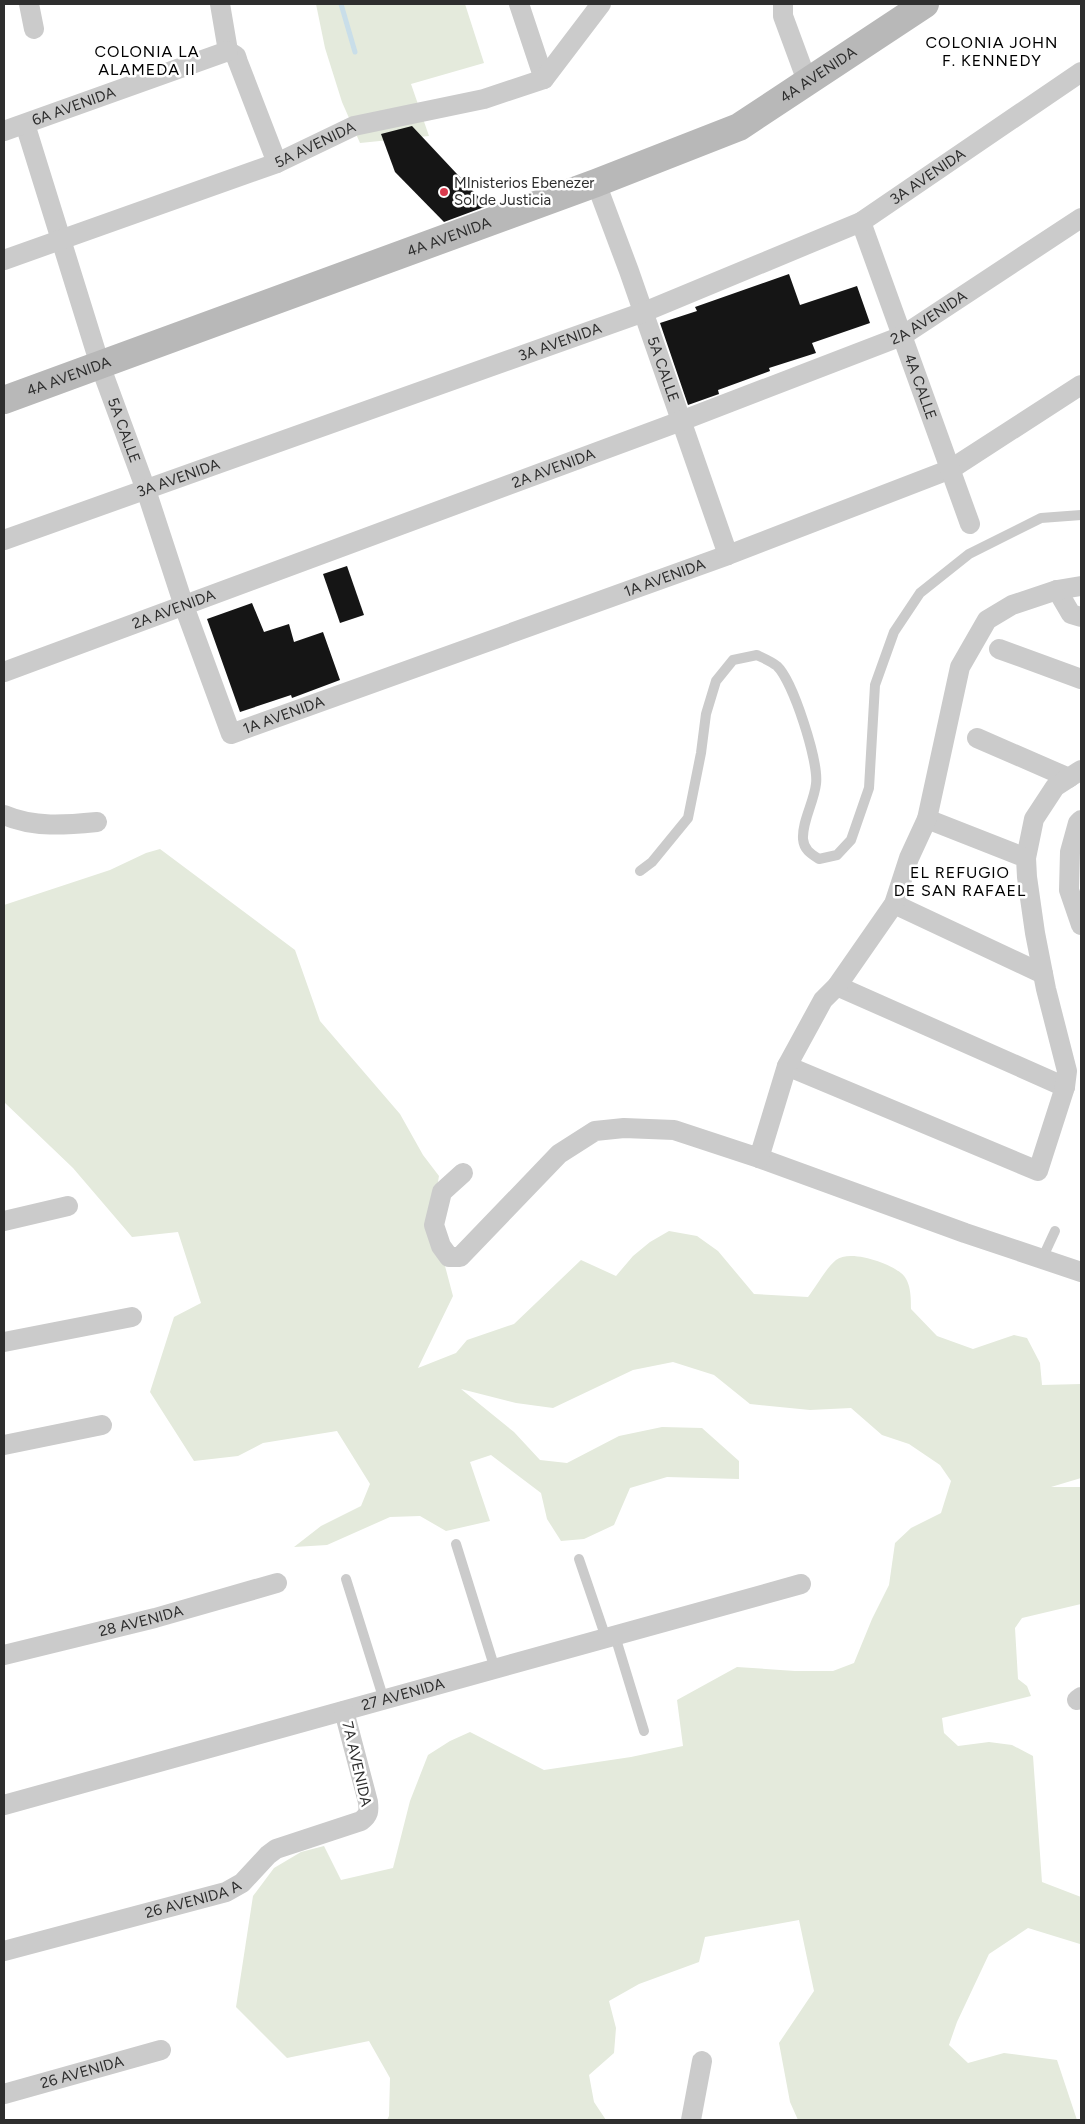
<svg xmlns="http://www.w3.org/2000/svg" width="1085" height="2124" font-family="Figtree,sans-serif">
  <rect width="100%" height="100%" fill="#fff"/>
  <!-- green -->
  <g fill="#e4eadc">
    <path d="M316,4h149l19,59 -73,21 18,52 -69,7 -18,-41 -17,-54z"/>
    <path d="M160,849l135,101 25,71 80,93 23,41 16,21 -5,29 1,47 10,14 8,30 -35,72 38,-15 11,-13 47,-16 67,-64 35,16 17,-20 17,-14 19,-11 28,5 21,15 36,43 54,3c8,-10 18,-29 28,-37 14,-11 53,3 65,13 10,8 10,24 10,36l26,27 36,13 41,-14 13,3 13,25 2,22 39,-1v94l-30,9h30v117l-59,14 -7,10 3,51 9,7 4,10 -89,22 2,15 14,13 31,-4 23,3 21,11 9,126 39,15 -1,47 -52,-16 -39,26 -32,68 -8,23 19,18 36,-10 53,7 20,60h-279l-8,-18 -11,-59 35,-52 -15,-71 -94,17 -6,25 -60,22 -30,17 7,27 -2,25 -25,22 5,27 12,18h-219l2,-4 1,-38 -21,-37 -82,17 -51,-51 17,-111 21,-28 27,-16 23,-6 17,34 52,-12 17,-67 18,-46 22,-14 20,-9 74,38 87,-13 52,-11 -6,-46 60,-33 58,4h38l21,-8 18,-44 17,-34 6,-42 16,-15 30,-15 10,-32 -11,-16 -31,-21 -27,-9 -31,-27 -41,2 -60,-6 -36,-29 -41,-13 -40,8 -80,38 -37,-5 -55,-14 53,43 26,28 27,3 52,-27 43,-9 40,1 37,33v18l-72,-2 -37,11 -16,37 -30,14 -23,2 -14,-22 -6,-26 -50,-38 -21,7 20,59 -44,10 -26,-15 -30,1 -63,28 -33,2 27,-21 40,-20 9,-22 -33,-53 -74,12 -25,13 -44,5 -44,-69 24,-75 27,-14 -23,-71 -46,5 -59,-69 -69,-66v-197l106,-35 36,-17z"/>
  </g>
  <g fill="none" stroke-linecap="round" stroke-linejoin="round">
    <!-- stream -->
    <path stroke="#c9dee9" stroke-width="5" d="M341,4l14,48"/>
  </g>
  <!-- building -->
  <g fill="#151515">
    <path d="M412,126l75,80 -43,16 -49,-50 -14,-38z"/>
    <path d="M789,274l11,31 57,-19 13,37 -58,20 4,10 -47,15 1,3 -52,19 1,4 -31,11 -28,-82 37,-12 -2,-4z"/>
    <path d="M347,566l17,49 -24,8 -17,-49z"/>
    <path d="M252,603l12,29 25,-8 5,18 29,-10 17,48 -48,18 -1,-3 -51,17 -33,-93z"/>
  </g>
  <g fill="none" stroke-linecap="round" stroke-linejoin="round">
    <!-- lane -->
    <g stroke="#cbcbcb" stroke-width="10">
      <path d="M640,871l12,-9 36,-44 13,-65 5,-39 10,-33 17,-21 24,-5c6,3 14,6 20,11 16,15 42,96 39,118 -2,18 -14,37 -13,55 1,11 8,15 16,20l18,-4 14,-15 18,-52 6,-103 19,-53 26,-39 49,-39 72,-36 40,-3"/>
      <path d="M1042,1259l13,-28"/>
      <path d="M456,1544l39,125"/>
      <path d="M579,1559l27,79"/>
      <path d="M346,1579l38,121"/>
      <path d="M615,1636l29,95"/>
    </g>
    <!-- street -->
    <g stroke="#cbcbcb" stroke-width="20">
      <path d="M29,4l5,25"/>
      <path d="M220,4l8,47 8,5 2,6 39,101"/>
      <path d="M519,4l25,75"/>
      <path d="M783,4v12l24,65"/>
      <path id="s1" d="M25,124l75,241 46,125 38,116 47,128 497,-179 223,-86 130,-84"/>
      <path id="s2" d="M4,131l224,-80"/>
      <path id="s3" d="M596,183l33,88 99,284"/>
      <path id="s4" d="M861,222l109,302"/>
      <path id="s5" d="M4,260l273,-97 77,-37 130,-27 60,-20 57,-75"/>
      <path id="s6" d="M4,540l640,-228 217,-90 220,-150"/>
      <path d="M1057,590l14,24 10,3"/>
      <path d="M999,649l82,30"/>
      <path id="s7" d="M4,672l677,-251 221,-85 179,-118"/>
      <path d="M977,738l92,40"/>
      <path d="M4,815c30,13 62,10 93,7"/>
      <path d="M1081,820l-3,3 -8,29 -1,38 12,35"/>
      <path d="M1026,858l8,-39 21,-32 26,-17"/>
      <path d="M894,904l149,70"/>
      <path d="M837,986l228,101"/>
      <path d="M787,1066l251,105 27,-84 2,-16 -21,-82 -11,-56 -8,-56 -1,-19 -99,-39"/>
      <path d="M759,1158l206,75 116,39"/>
      <path d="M463,1173l-21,19 -8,33 7,21 8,11h11l99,-103 36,-23 29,-3 50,2 85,28 28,-92 36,-66 14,-14 57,-82 15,-46 18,-39 33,-152 27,-47 25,-15 45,-15 24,-4"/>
      <path d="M4,1221l64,-15"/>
      <path d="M4,1342l128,-25"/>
      <path d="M4,1445l98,-20"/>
      <path id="s8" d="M4,1655l151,-37 122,-35"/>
      <path d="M1077,1700l4,-3"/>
      <path id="s9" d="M4,1805l797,-221"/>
      <path id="s10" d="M4,1951l222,-59 16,-9 26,-28 8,-6 85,-28c8,-6 8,-10 7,-19l-24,-91"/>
      <path id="s11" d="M4,2094l157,-44"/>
      <path d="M691,2120l11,-59"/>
    </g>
    <!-- secondary -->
    <path stroke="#b8b8b8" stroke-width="28" id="s12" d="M4,400l592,-217 143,-56 186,-123"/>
  </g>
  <!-- markers -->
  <circle fill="#da3b4e" stroke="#fff" stroke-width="2" cx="444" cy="192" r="5"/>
  <g text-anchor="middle" stroke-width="5" stroke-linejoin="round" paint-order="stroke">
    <!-- street labels -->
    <g font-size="15" fill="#2e2e2e" stroke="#fff">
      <text dy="5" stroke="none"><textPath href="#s12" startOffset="879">4A AVENIDA</textPath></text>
      <text dy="5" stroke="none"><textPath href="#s2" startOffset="74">6A AVENIDA</textPath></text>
      <text dy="5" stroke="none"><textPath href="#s5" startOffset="332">5A AVENIDA</textPath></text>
      <text dy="5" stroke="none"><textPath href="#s6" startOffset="995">3A AVENIDA</textPath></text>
      <text dy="5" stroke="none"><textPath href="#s12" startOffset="474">4A AVENIDA</textPath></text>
      <text dy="5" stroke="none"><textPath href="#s7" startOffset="991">2A AVENIDA</textPath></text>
      <text dy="5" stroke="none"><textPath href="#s6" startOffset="590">3A AVENIDA</textPath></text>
      <text dy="5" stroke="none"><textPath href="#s3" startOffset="198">5A CALLE</textPath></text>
      <text dy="5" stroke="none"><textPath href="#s12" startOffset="69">4A AVENIDA</textPath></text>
      <text dy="5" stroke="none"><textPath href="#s4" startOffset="175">4A CALLE</textPath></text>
      <text dy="5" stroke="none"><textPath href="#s1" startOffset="322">5A CALLE</textPath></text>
      <text dy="5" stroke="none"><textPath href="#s7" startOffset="586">2A AVENIDA</textPath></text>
      <text dy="5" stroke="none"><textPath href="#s6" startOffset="185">3A AVENIDA</textPath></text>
      <text dy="5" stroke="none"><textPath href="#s1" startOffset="1105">1A AVENIDA</textPath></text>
      <text dy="5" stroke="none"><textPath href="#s7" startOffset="181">2A AVENIDA</textPath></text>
      <text dy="5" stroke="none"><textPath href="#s1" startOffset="700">1A AVENIDA</textPath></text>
      <text dy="5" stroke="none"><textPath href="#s8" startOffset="141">28 AVENIDA</textPath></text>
      <text dy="5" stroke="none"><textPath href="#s9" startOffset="414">27 AVENIDA</textPath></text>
      <text transform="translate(357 1764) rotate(77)" y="5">7A AVENIDA</text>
      <text dy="5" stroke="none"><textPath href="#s10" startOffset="196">26 AVENIDA A</textPath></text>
      <text dy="5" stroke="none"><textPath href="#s11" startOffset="81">26 AVENIDA</textPath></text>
    </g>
    <!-- poi labels -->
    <g font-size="15" fill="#2e2e2e" stroke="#fff" text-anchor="start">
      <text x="454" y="188">MInisterios Ebenezer<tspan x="454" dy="17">Sol de Justicia</tspan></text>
    </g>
    <!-- neighbourhood labels -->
    <g font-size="16" letter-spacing="1" fill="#000" stroke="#fff">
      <text x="992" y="48">COLONIA JOHN<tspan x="992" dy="18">F. KENNEDY</tspan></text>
      <text x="147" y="57">COLONIA LA<tspan x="147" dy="18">ALAMEDA II</tspan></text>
      <text x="960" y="878">EL REFUGIO<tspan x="960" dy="18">DE SAN RAFAEL</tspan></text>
    </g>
  </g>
  <!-- border -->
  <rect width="1085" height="2124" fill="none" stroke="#2e2e2e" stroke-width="10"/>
</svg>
